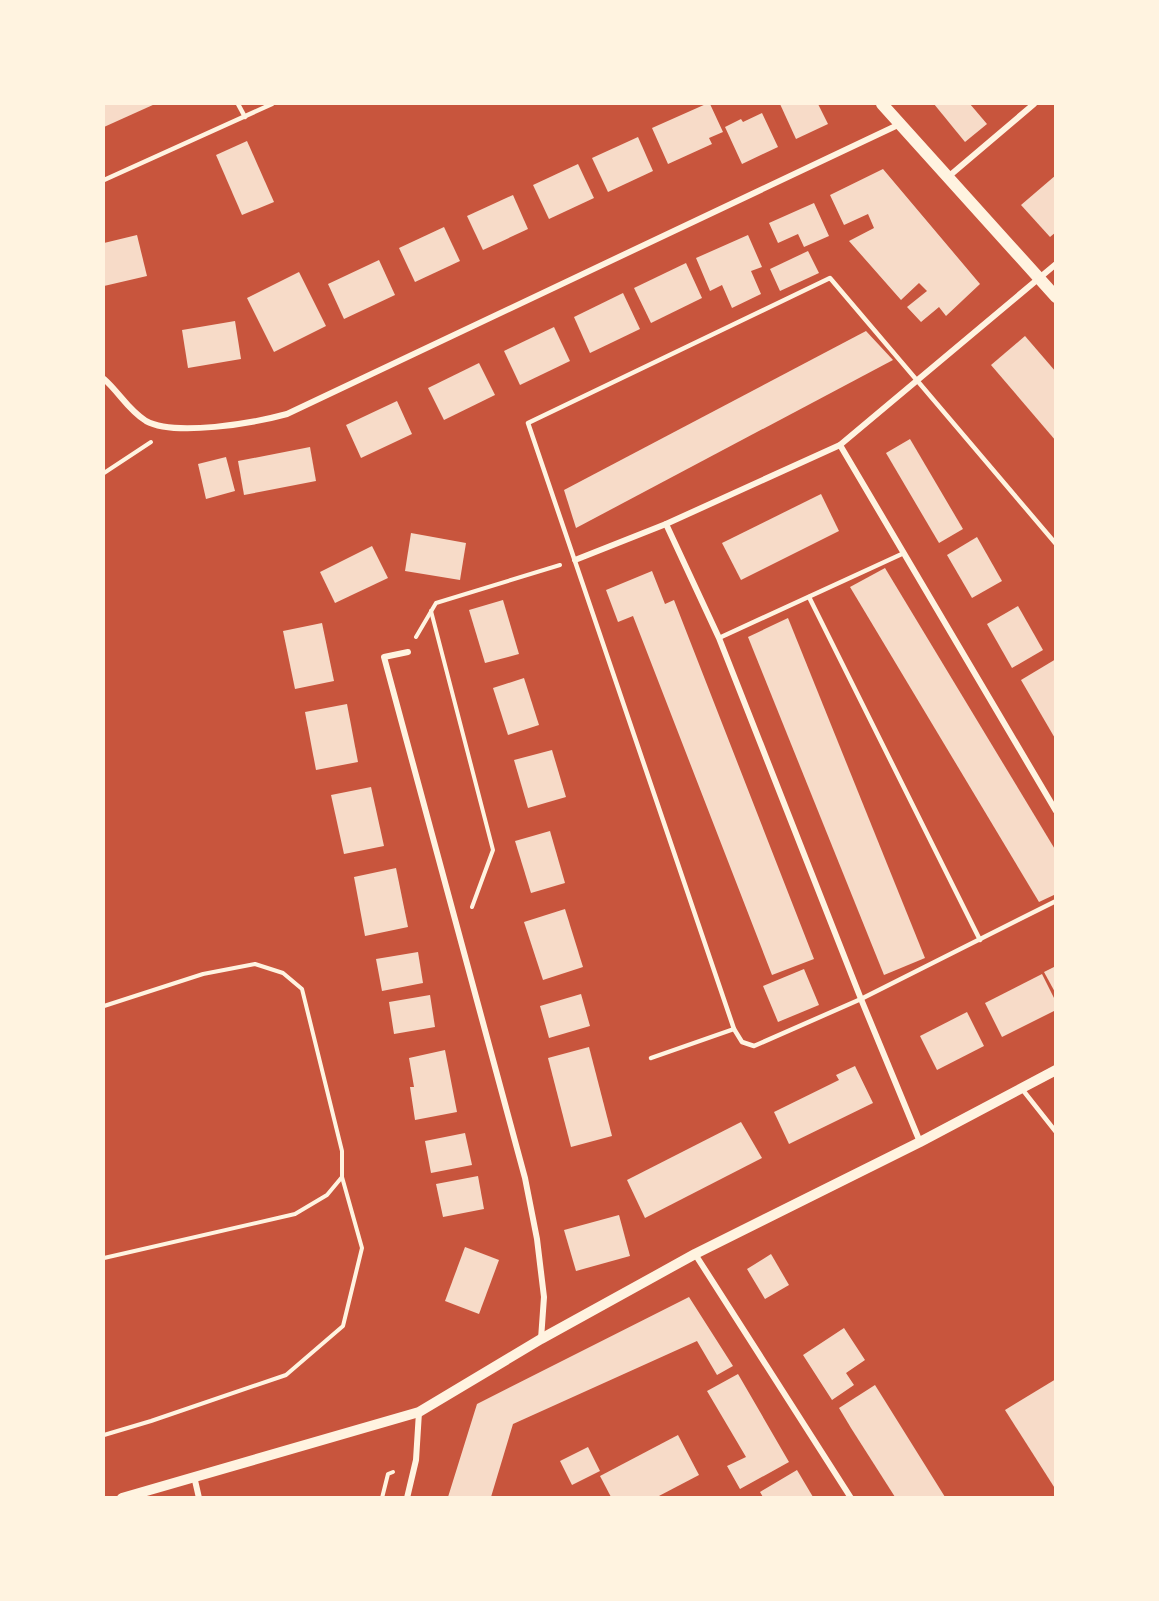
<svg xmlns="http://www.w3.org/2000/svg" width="1159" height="1601" font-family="'PT Sans Narrow',sans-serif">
  <rect width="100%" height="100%" fill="#c8553d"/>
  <!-- building -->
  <g fill="#f7dbc8">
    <path d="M104,104h51l-51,23z"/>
    <path d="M706,104h4l13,28 -14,6 3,6 -44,20 -16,-36z"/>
    <path d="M780,104h38l10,20 -32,15z"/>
    <path d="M934,104h36l17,20 -22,18z"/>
    <path d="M762,113l16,34 -36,17 -17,-37 16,-8 2,3z"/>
    <path d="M638,137l15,34 -45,21 -16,-34z"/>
    <path d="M247,141l27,61 -32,13 -26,-60z"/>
    <path d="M578,164l16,34 -45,21 -16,-34z"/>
    <path d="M883,169l97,115 -34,32 -7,-9 -18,15 -14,-15 20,-16 -8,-8 -18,17 -52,-59 25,-13 -6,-14 -24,11 -14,-30z"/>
    <path d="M1056,175v57l-6,5 -29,-32z"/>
    <path d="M513,195l15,34 -45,21 -16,-34z"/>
    <path d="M814,203l15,33 -25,11 -6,-13 -20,9 -9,-20z"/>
    <path d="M444,227l16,34 -45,21 -16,-34z"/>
    <path d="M137,235l10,41 -43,10v-43z"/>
    <path d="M748,235l14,32 -11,4 10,23 -29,14 -10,-23 -12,6 -14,-33z"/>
    <path d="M808,251l11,22 -39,18 -10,-22z"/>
    <path d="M379,260l16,35 -51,24 -16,-35z"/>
    <path d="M686,263l16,35 -51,25 -17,-35z"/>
    <path d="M299,272l27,54 -52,26 -27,-54z"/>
    <path d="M623,293l17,36 -50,24 -16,-36z"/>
    <path d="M235,321l6,38 -53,9 -6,-38z"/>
    <path d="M554,327l16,34 -50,24 -16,-34z"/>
    <path d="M866,331l27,29 -317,168 -12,-38z"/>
    <path d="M1025,336l31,36v69l-65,-76z"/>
    <path d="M479,363l16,32 -51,25 -16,-32z"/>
    <path d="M397,401l15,33 -51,24 -15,-33z"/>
    <path d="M910,439l53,90 -24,14 -53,-90z"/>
    <path d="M310,447l6,34 -72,14 -6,-34z"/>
    <path d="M226,457l9,34 -29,8 -8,-35z"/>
    <path d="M821,494l18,37 -98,49 -19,-37z"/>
    <path d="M411,533l55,10 -6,37 -55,-9z"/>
    <path d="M977,537l25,44 -30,17 -25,-43z"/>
    <path d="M372,546l16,32 -53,25 -15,-31z"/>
    <path d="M885,568l171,283v43l-17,8 -189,-315z"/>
    <path d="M652,571l13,33 9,-4 140,359 -42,16 -139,-359 -15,6 -12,-32z"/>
    <path d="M503,600l16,54 -34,9 -16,-53z"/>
    <path d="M1018,606l25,44 -31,18 -25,-44z"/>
    <path d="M788,618l137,340 -41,17 -136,-338z"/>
    <path d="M322,623l12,58 -39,8 -12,-58z"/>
    <path d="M1056,659v81l-35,-60z"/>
    <path d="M524,678l15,47 -31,10 -15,-47z"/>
    <path d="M347,704l11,58 -42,8 -11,-58z"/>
    <path d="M552,750l14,47 -38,11 -14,-48z"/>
    <path d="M371,787l13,59 -40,8 -13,-59z"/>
    <path d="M550,831l15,52 -34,10 -16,-52z"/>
    <path d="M396,868l12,59 -43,9 -11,-59z"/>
    <path d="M565,909l18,58 -40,13 -19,-58z"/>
    <path d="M418,952l5,31 -41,8 -6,-32z"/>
    <path d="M1056,966v28l-12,-22z"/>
    <path d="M804,969l15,36 -41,17 -15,-36z"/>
    <path d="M1042,974l14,28v8l-54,27 -17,-34z"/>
    <path d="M581,994l9,32 -41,12 -9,-32z"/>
    <path d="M430,995l5,32 -41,7 -5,-32z"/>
    <path d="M967,1012l17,34 -47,24 -17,-34z"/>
    <path d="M589,1047l23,89 -41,11 -23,-89z"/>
    <path d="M445,1050l12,62 -42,8 -5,-33h4l-5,-29z"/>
    <path d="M855,1066l18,37 -84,41 -15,-32 65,-32 -3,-5z"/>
    <path d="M741,1122l21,36 -117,60 -18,-38z"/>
    <path d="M465,1133l7,32 -41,8 -6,-32z"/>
    <path d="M478,1176l6,33 -41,8 -7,-33z"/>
    <path d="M619,1215l11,41 -54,15 -12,-41z"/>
    <path d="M465,1247l34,13 -20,54 -34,-13z"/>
    <path d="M771,1254l18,31 -24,14 -18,-30z"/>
    <path d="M689,1297l44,69 -16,9 -20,-34 -184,83 -22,73h-43l29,-93z"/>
    <path d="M844,1328l21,32 -19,13 8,12 -22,15 -29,-45z"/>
    <path d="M738,1374l51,88 -49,27 -13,-23 19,-9 -39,-66z"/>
    <path d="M1056,1379v111l-51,-80z"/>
    <path d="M875,1385l70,112h-50l-44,-69 -12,-20z"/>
    <path d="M678,1435l21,40 -42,22h-46l-11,-21z"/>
    <path d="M588,1447l12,24 -28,14 -12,-24z"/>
    <path d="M797,1470l16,27h-50l-3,-5z"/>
  </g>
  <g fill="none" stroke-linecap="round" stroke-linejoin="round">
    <!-- path -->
    <g stroke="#fff3e0" stroke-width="4">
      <path d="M104,473l47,-31"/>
      <path d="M431,611l62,239 -21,57"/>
      <path d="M416,637l20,-34 124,-38"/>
      <path d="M104,1006l99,-32 52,-10 28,9 19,16 40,162v26l-15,18 -32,19 -191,44"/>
      <path d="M104,1435l47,-14 135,-46 57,-49 19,-78 -20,-71"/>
      <path d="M382,1498l6,-24 5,-2"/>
    </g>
    <!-- service -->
    <g stroke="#fff3e0" stroke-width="4.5">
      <path d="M238,104l7,13"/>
      <path d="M104,180l168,-76"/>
      <path d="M1056,544l-226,-266 -302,145 206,606 8,13 12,4 107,-47 195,-98"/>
      <path d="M809,597l171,343"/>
      <path d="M719,638l185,-85"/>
      <path d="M651,1058l83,-29"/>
      <path d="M1022,1089l34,43"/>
    </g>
    <!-- minor -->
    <g stroke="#fff3e0" stroke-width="6">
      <path d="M948,177l86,-73"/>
      <path d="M104,379c15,13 24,31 42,42 29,16 108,2 141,-7l613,-290"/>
      <path d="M840,445l216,366"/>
      <path d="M666,524l53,114 142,361 59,143"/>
      <path d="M575,560l91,-36 174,-79 216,-181"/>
      <path d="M408,652l-24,5 141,521 12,61 7,58 -3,42"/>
      <path d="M695,1254l156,244"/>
      <path d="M194,1476l5,22"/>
      <path d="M407,1498l9,-38 3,-48"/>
    </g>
    <!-- tertiary -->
    <path stroke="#fff3e0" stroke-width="10" d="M122,1498l297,-86 122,-73 154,-85 225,-112 136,-72"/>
    <!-- secondary -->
    <path stroke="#fff3e0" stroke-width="12" d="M882,104l174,193"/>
  </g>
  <!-- border -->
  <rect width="1159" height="1601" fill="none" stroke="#fff3e0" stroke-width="210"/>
</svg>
